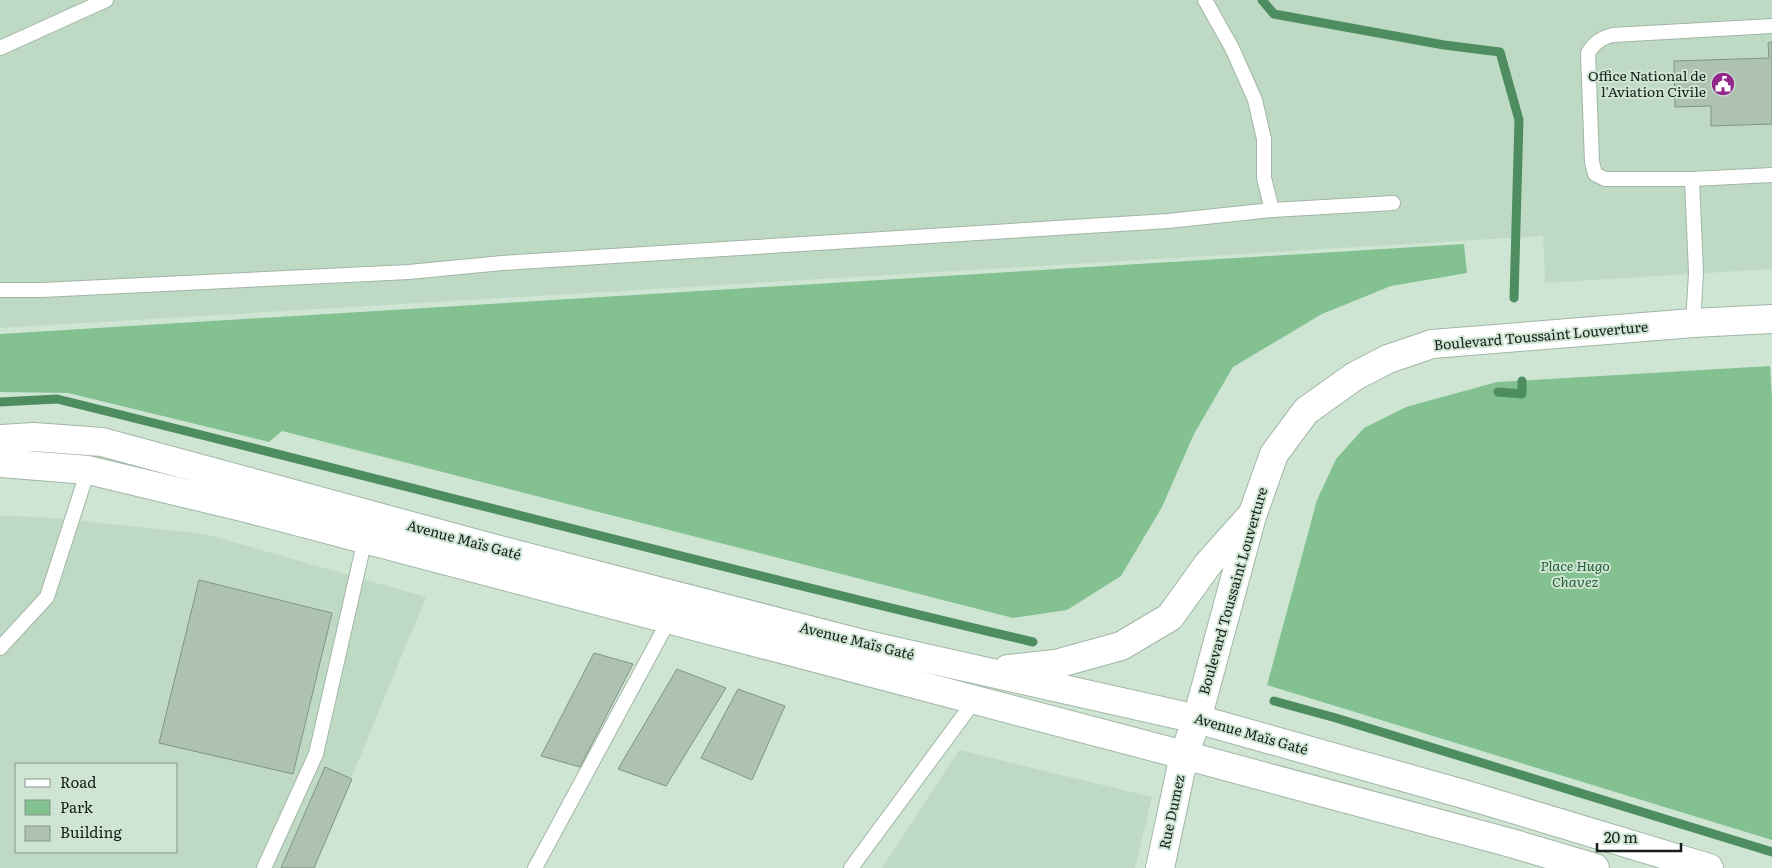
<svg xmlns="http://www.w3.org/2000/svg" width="1772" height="868" font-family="Literata,serif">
  <rect width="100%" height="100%" fill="#cfe5d4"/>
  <!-- built -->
  <g fill="#bfdac4" fill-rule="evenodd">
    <path d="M0,0h1772v269l-227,14 -2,-47 -1543,92z"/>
    <path d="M0,516l43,1 162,17 221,63 -112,271h-314zM16,764h160v88h-160z"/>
    <path d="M959,750l193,47 -17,71h-253z"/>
  </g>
  <!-- green -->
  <g fill="#83c191">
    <path d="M1464,244l3,29 -76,13 -69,28 -89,53 -39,67 -32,73 -41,69 -54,34 -54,8 -731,-187 -13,11 -201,-49 -68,-1v-58z"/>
    <path d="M1770,366l2,33v441l-505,-155 50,-185 19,-41 28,-31 42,-21 91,-25z"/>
  </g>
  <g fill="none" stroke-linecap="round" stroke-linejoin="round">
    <!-- stream -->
    <g stroke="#4e8d5f" stroke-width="9">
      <path d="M1262,0l12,14 170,31 56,7 19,68 -5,178"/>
      <path d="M1498,392l24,2v-13"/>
      <path d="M0,402l57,-3c325,80 649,166 976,243"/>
      <path d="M1274,701l62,17 436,134"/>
    </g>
  </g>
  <!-- building -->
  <g fill="#adc2b1" stroke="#809484">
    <path d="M1772,42v82l-61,2v-20l-36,1 -1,-46 95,-3 -1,-15z"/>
    <path d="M199,580l133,33 -39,161 -134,-31z"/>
    <path d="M594,653l39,11 -53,103 -39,-11z"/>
    <path d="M677,669l49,19 -60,98 -48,-17z"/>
    <path d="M738,689l47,17 -33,74 -51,-22z"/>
    <path d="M325,767l27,12 -38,89h-33z"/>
  </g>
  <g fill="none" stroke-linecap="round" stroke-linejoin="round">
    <!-- lane casing -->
    <g stroke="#a2b6a6" stroke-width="16">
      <g id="lane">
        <path d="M1205,0l27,48 23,52 9,39v39l8,32"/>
        <path d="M0,48l106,-48"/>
        <path d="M1692,179h-87l-10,-5 -3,-12 -4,-109c7,-11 13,-15 25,-18l159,-9"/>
        <path d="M0,290h42l367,-18 93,-9 666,-42 104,-11 121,-7"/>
        <path d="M1693,323l3,-50 -4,-94 80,-4"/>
        <path d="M0,648l47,-51 41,-127"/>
        <path d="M264,868l52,-114 49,-215"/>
        <path d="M535,868l134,-248"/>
        <path d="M851,868l124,-168"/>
      </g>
    </g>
    <!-- secondary casing -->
    <g stroke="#a2b6a6" stroke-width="30">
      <g id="secondary">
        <path d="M0,439l34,-2 68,5 390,106 375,97 330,74 263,74 249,75"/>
        <path d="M0,463l88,7 158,38 938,247 327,88 84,25"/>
        <path d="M1008,669l48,-5 65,-18 49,-29 38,-53 41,-46"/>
        <path d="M1160,868l24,-113 13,-36 55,-203 22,-62 32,-43 49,-35 33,-17 44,-15 261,-21 79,-4"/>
      </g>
    </g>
    <!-- lane -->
    <use href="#lane" stroke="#fff" stroke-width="14"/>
    <!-- secondary -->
    <use href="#secondary" stroke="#fff" stroke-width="28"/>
  </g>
  <!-- icons -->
  <defs>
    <g id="civic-disc" transform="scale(1.25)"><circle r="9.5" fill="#92278a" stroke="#cfe5d4"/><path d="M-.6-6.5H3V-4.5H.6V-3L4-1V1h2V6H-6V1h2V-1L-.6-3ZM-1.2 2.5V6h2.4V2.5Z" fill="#fff"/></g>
  </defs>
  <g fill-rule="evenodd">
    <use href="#civic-disc" x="1723" y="84"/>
  </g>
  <g text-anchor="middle" stroke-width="4" stroke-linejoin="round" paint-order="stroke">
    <!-- poi labels -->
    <g font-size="14" fill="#171f19" stroke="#cfe5d4" text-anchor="end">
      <text x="1706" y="81">Office National de<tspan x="1706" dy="16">l'Aviation Civile</tspan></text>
    </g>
    <!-- street labels -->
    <g font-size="14" fill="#171f19" stroke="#cfe5d4">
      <text transform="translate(1541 336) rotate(-5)" y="5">Boulevard Toussaint Louverture</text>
      <text transform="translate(464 540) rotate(15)" y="5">Avenue Maïs Gaté</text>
      <text transform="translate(1233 591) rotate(-74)" y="5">Boulevard Toussaint Louverture</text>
      <text transform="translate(857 641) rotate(14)" y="5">Avenue Maïs Gaté</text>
      <text transform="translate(1251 734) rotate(16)" y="5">Avenue Maïs Gaté</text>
      <text transform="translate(1172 812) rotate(-78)" y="5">Rue Dumez</text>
    </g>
    <!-- park labels -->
    <g font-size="14" font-style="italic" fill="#225f35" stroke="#cfe5d4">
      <text x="1575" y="571">Place Hugo<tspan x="1575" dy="16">Chavez</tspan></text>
    </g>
  </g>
  <!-- legend -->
  <rect x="15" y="763" width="162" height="90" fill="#cfe5d4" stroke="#859689"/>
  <rect x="25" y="779" width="25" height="8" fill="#ffffff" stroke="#859689"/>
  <text x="60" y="788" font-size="15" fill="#171f19">Road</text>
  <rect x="25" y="800" width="25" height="15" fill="#83c191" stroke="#859689"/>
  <text x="60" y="813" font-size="15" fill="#171f19">Park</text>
  <rect x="25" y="826" width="25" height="15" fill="#adc2b1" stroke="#859689"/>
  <text x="60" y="838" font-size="15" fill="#171f19">Building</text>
  <!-- scale -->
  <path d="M1597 843v8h84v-8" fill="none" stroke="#171f19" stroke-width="2.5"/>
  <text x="1604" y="843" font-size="15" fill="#171f19" stroke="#cfe5d4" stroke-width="4" paint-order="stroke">20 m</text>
</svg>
